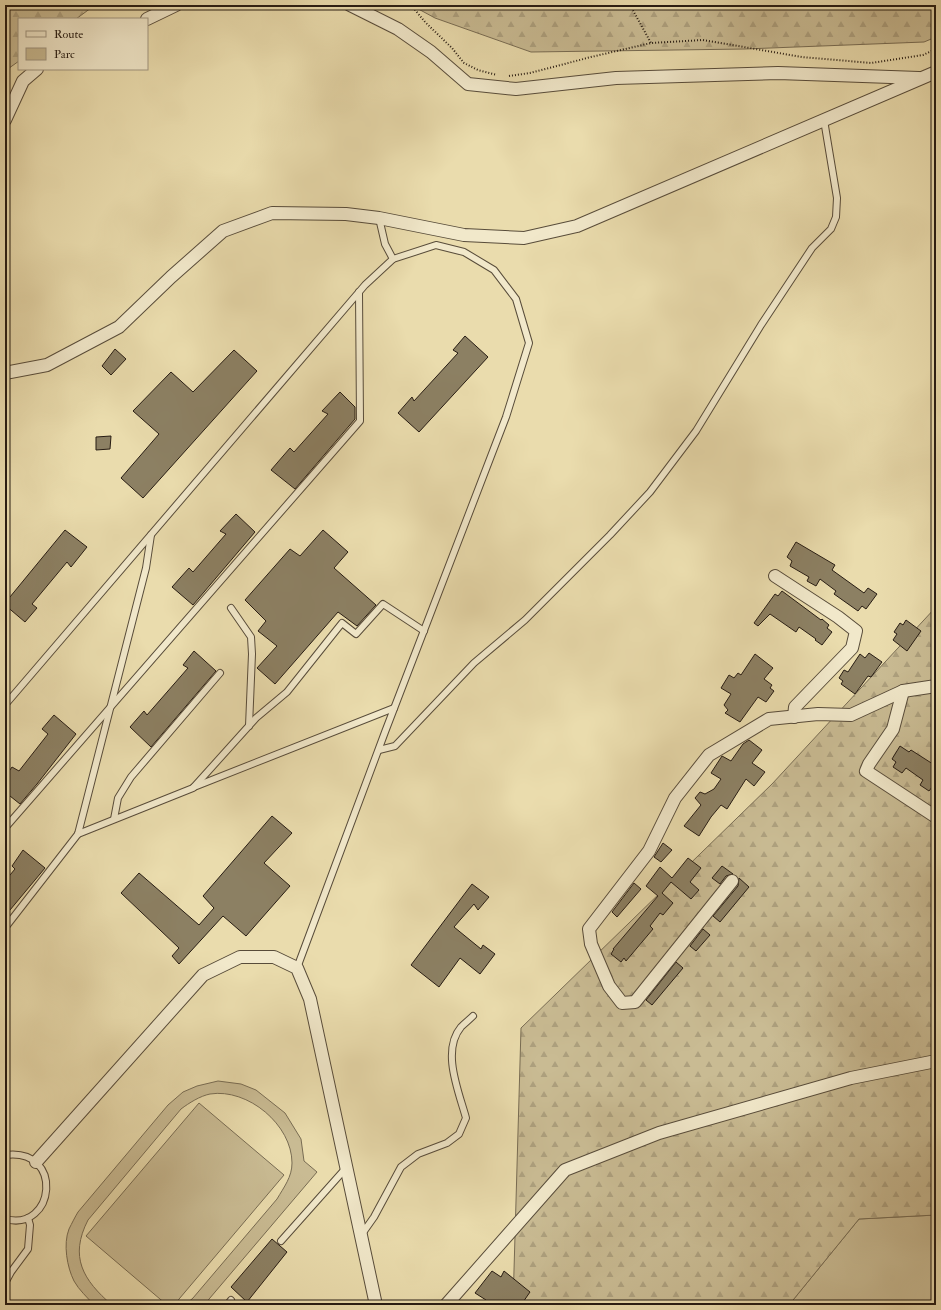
<svg xmlns="http://www.w3.org/2000/svg" width="941" height="1310" font-family="'IM FELL Double Pica',serif">
  <defs>
    <pattern id="forest-firs" width="22" height="20" patternUnits="userSpaceOnUse"><rect width="22" height="20" fill="#c9bb93"/><path d="M5 1l3.5 6h-7zM16 11l3.5 6h-7z" fill="#ada07e"/></pattern>
  </defs>
  <rect width="100%" height="100%" fill="#eadcad"/>
  <filter id="stains"><feTurbulence type="fractalNoise" baseFrequency=".005" numOctaves="4"/><feColorMatrix values="0 0 0 0 .2 0 0 0 0 .09 0 0 0 0 .02 0 0 0 .5 -.17"/></filter>
  <radialGradient id="worn" r=".72"><stop offset=".6" stop-color="#630" stop-opacity="0"/><stop offset="1" stop-color="#630" stop-opacity=".3"/></radialGradient>
  <!-- green -->
  <g fill="#c9bb93" stroke="#786c53">
    <path d="M218,1081l23,3 15,6 29,23 16,26 3,22 13,11 -113,133h-19l8,-7 84,-99c7,-12 15,-22 15,-36 0,-38 -44,-75 -82,-69 -10,2 -21,9 -29,15l-93,111c-19,37 -5,60 24,85h-18c-7,-8 -15,-15 -20,-24 -7,-14 -11,-37 -5,-52 3,-6 6,-12 9,-17l90,-107 15,-13 14,-6z"/>
    <path d="M199,1103l85,72 -110,130h-7l-81,-69z"/>
    <path d="M936,1215v90h-147l70,-86z"/>
  </g>
  <!-- forest -->
  <g fill="url(#forest-firs)" stroke="#786c53">
    <path d="M5,5h90l-19,14h-57v42l-14,10z"/>
    <path d="M411,5h525v32l-12,5 -179,7 -214,3 -96,-34z"/>
    <path d="M936,607v608l-77,4 -70,86h-276l8,-277 251,-244z"/>
  </g>
  <!-- building -->
  <g fill="#8c8063" stroke="#271c13">
    <path d="M465,336l23,21 -69,75 -21,-19 14,-16 2,4 44,-48 -5,-3z"/>
    <path d="M115,349l11,10 -15,16 -9,-9z"/>
    <path d="M234,350l23,21 -114,127 -22,-20 38,-44 -26,-23 38,-39 22,20z"/>
    <path d="M340,392l15,15v12l-60,70 -24,-19 19,-22 4,4 34,-38 -6,-3z"/>
    <path d="M111,436l-1,13 -14,1v-13z"/>
    <path d="M236,514l19,18 -62,73 -21,-18 17,-19 4,4 33,-38 -6,-3z"/>
    <path d="M65,530l22,17 -16,20 -4,-5 -35,42 5,4 -12,14 -20,-17v-2z"/>
    <path d="M323,530l25,22 -14,16 42,37 -19,21 -19,-14 -63,72 -18,-16 20,-22 -19,-15 8,-10 -21,-21 45,-51 10,7z"/>
    <path d="M796,542l39,23 -3,5 32,23 4,-5 9,6 -11,15 -4,-3 -4,5 -24,-17 2,-3 -16,-12 -4,7 -9,-5 2,-4 -19,-11 2,-5 -5,-4z"/>
    <path d="M782,591l39,29 1,-1 7,6 -2,3 5,4 -10,13 -7,-5 1,-1 -17,-12 -3,5 -26,-18 -12,12 -4,-3 21,-29 3,2z"/>
    <path d="M906,620l15,11 -14,20 -14,-11 4,-6 -3,-2 6,-9 3,2z"/>
    <path d="M194,651l22,20 -65,76 -21,-20 14,-16 3,4 41,-47 -5,-3z"/>
    <path d="M869,653l13,9 -11,15 -3,-1 -13,18 -14,-10 2,-3 -4,-3 5,-8 4,2 12,-18 5,4z"/>
    <path d="M755,654l18,14 -9,11 8,6 -2,3 4,3 -8,11 -8,-5 -18,25 -15,-9 3,-3 -4,-5 7,-11 -10,-6 8,-13 5,3 4,-5 3,2z"/>
    <path d="M54,715l22,19 -39,50 -17,20 -15,-12v-15l7,-10 7,4 29,-37 -6,-5z"/>
    <path d="M749,740l13,10 -10,13 13,9 -11,14 -8,-7 -19,30 -6,-4 -10,12 -12,19 -15,-10 17,-21 -6,-7 5,-6 5,2 9,-5 7,-10 -10,-6 11,-17 9,5 12,-17z"/>
    <path d="M900,746l9,6 2,-2 25,16v16l-7,9 -9,-6 3,-5 -17,-12 -4,5 -9,-6 3,-5 -4,-3z"/>
    <path d="M272,816l20,17 -28,30 26,23 -44,50 -23,-20 -44,48 -7,-8 7,-8 -58,-55 18,-20 60,52 15,-17 -11,-12z"/>
    <path d="M663,843l9,7 -11,12 -7,-5z"/>
    <path d="M23,850l22,18 -40,48v-35l10,-12 -3,-3z"/>
    <path d="M688,858l13,10 -11,14 9,8 -8,9 -20,-17 -9,11 11,10 -10,12 -3,-2 -10,13 3,3 -27,32 -2,-3 -3,4 -10,-8 3,-5h-1l45,-53 -12,-10 14,-19 12,11z"/>
    <path d="M722,866l11,8 -7,2 -6,8 -8,-6z"/>
    <path d="M739,878l10,9 -29,35 -7,-6 25,-30z"/>
    <path d="M634,883l7,6 -24,28 -5,-5z"/>
    <path d="M472,884l17,13 -11,13 -4,-6 -20,23 27,22 2,-4 12,9 -15,20 -20,-16 -21,29 -28,-22z"/>
    <path d="M703,929l7,6 -14,16 -6,-5z"/>
    <path d="M676,962l7,6 -31,37 -6,-5z"/>
    <path d="M272,1239l15,13 -40,50 -16,-15z"/>
    <path d="M492,1271l9,6 3,-6 26,21 -9,13h-38l3,-5 -11,-7z"/>
  </g>
  <g fill="none" stroke-linecap="round" stroke-linejoin="round">
    <!-- lane casing -->
    <g stroke="#584c3a" stroke-width="8">
      <g id="lane">
        <path d="M379,218l6,26 8,15"/>
        <path d="M231,608l20,29 1,17 -3,72"/>
        <path d="M5,705l360,-420 28,-26 43,-14 28,7 30,18 22,29 13,44 -23,74 -121,315 -88,236"/>
        <path d="M379,750l16,-4 79,-83 51,-43 85,-85 40,-43 46,-61 65,-106 51,-77 19,-19 5,-12 1,-19 -13,-78"/>
        <path d="M194,787l200,-79"/>
        <path d="M114,819l4,-21 13,-21 89,-104"/>
        <path d="M5,828l355,-407 -1,-129"/>
        <path d="M78,834l115,-46 63,-70 31,-26 55,-69 14,11 27,-30 41,27"/>
        <path d="M5,928l73,-94 68,-266 5,-33"/>
        <path d="M5,1155c60,-8 50,78 0,64"/>
        <path d="M362,1234l12,-17 27,-50 17,-13 29,-11 12,-9 7,-16c-7,-26 -25,-67 -5,-91 4,-4 8,-7 12,-11"/>
        <path d="M281,1241l65,-73"/>
        <path d="M5,1283l6,-11 17,-23 2,-24 -2,-7"/>
        <path d="M227,1305l4,-5"/>
      </g>
    </g>
    <!-- street casing -->
    <g stroke="#584c3a" stroke-width="14">
      <g id="street">
        <path d="M350,5l48,24 33,23 37,32 48,5 100,-11 162,-5 141,5"/>
        <path d="M147,19l29,-14"/>
        <path d="M5,120l18,-39 14,-12"/>
        <path d="M5,373l42,-8 72,-38 52,-50 52,-46 49,-18 74,1 33,4 85,17 60,3 53,-12 359,-154"/>
        <path d="M775,576l63,41 18,14 -4,17 -57,59 -1,10"/>
        <path d="M903,691l-10,38 -24,35 -3,7 70,46"/>
        <path d="M732,881l-97,121 -13,1 -13,-17 -18,-42 -2,-15 60,-78 26,-53 34,-43 60,-36 49,-5 33,1 52,-24 33,-5"/>
        <path d="M36,1162l167,-187 37,-18h34l23,11 13,31 66,306"/>
        <path d="M446,1305l119,-135 94,-37 192,-55 85,-17"/>
      </g>
    </g>
    <!-- path -->
    <g stroke="#271c13" stroke-width="2" stroke-dasharray="1 2" stroke-linecap="butt">
      <path d="M411,5l14,17 27,26 12,15 14,7 19,5"/>
      <path d="M630,5l21,38"/>
      <path d="M509,76l21,-3 61,-16 60,-14 52,-3 99,17 69,6 52,-8 13,-6"/>
    </g>
    <!-- lane -->
    <use href="#lane" stroke="#f1e8ca" stroke-width="6"/>
    <!-- street -->
    <use href="#street" stroke="#f1e8ca" stroke-width="12"/>
  </g>
  <!-- margin -->
  <rect width="941" height="1310" fill="none" stroke="#eadcad" stroke-width="20"/>
  <rect x="6" y="6" width="929" height="1298" fill="none" stroke="#271c13" stroke-width="2"/>
  <rect x="10" y="10" width="921" height="1290" fill="none" stroke="#271c13"/>
  <!-- legend -->
  <rect x="18" y="18" width="130" height="52" fill="#f1e8ca" stroke="#a09681"/>
  <rect x="26" y="31" width="20" height="6" fill="#f1e8ca" stroke="#a09681"/>
  <text x="54" y="38" font-size="12" fill="#271c13">Route</text>
  <rect x="26" y="48" width="20" height="12" fill="#c9bb93" stroke="#a09681"/>
  <text x="54" y="58" font-size="12" fill="#271c13">Parc</text>
  <rect width="100%" height="100%" filter="url(#stains)"/>
  <rect width="100%" height="100%" fill="url(#worn)"/>
</svg>
